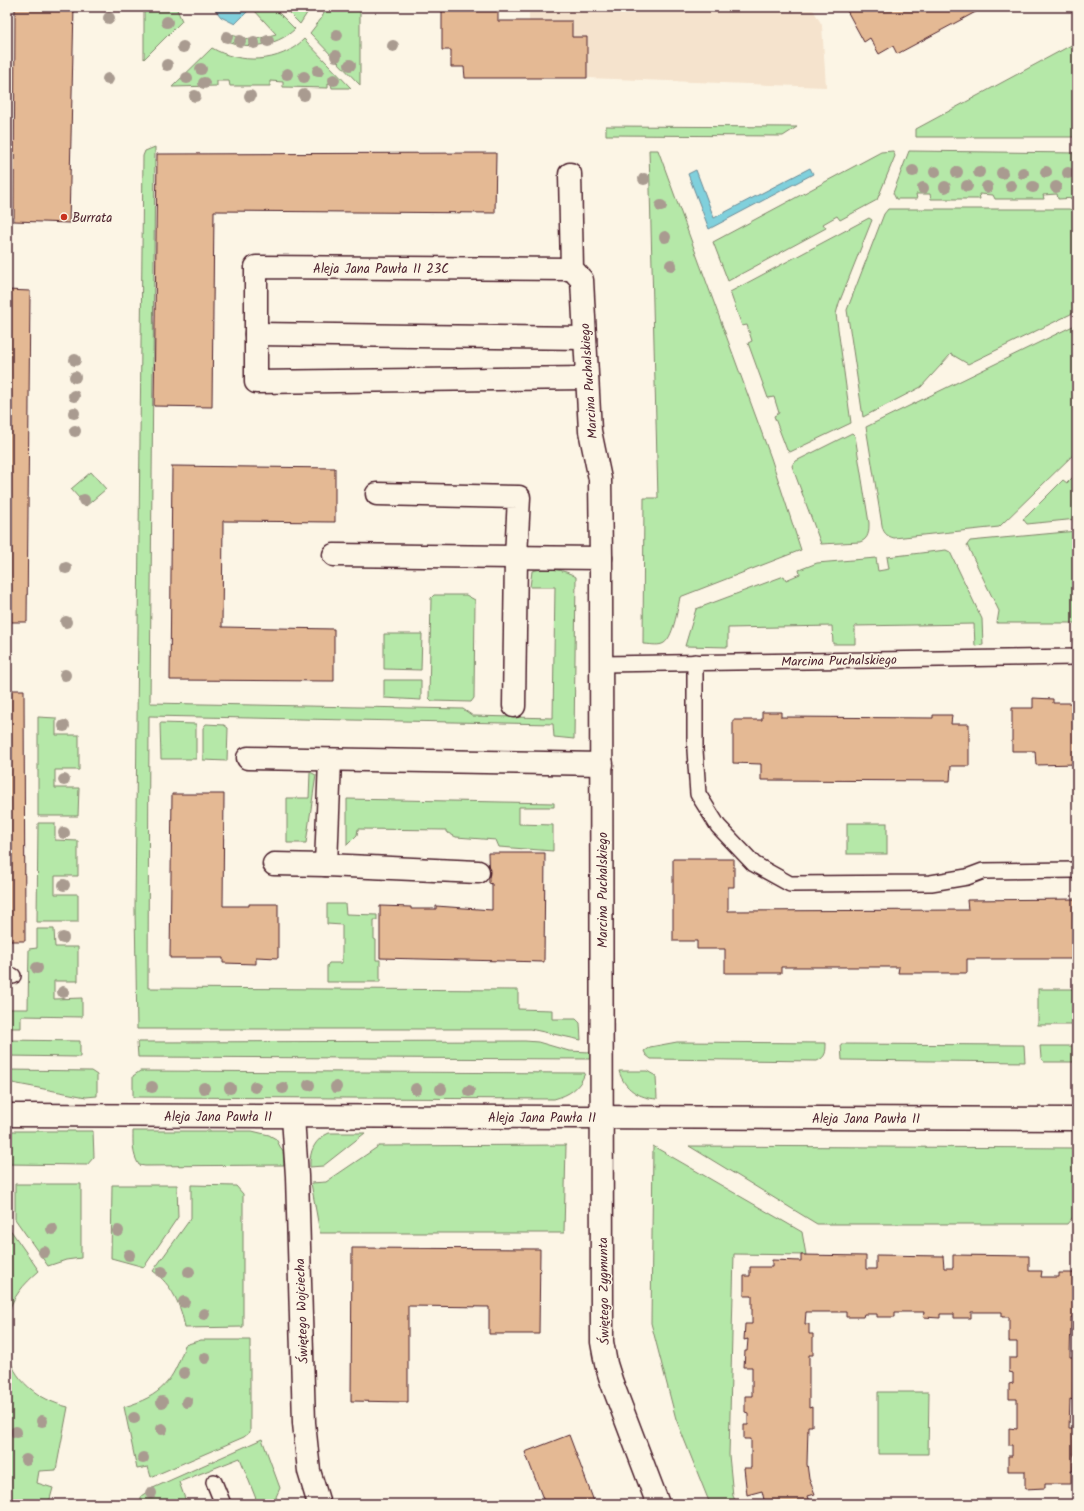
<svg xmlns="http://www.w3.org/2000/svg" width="1084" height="1511" font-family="Kalam,sans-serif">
  <rect width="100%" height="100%" fill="#fcf5e5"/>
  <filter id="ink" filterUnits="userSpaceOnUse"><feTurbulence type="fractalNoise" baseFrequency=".025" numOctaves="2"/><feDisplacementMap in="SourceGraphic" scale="8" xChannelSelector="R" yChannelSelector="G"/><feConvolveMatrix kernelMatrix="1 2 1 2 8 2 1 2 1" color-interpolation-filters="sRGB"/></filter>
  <g filter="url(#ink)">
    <!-- built -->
    <path fill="#f5e3cd" d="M529,7l283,1 10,17 4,62 -239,-9v-41h-15l-1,-16h-42z"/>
    <!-- green -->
    <g fill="#b5e8a8" stroke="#80846a">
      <path d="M144,7h32l6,14 -38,38z"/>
      <path d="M266,7h7l22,22c-19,18 -51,22 -74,9l5,-4 27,6 23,-6 -22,-24z"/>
      <path d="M283,7h28l-11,17z"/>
      <path d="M327,7h33v78l-50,-52 11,-14z"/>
      <path d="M304,39l47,49h-19l-1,-4 -3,-1v5l-45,-1v-5l-13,-1v5h-40l-1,-5h-12v5l-45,1 40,-39c27,16 68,16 92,-9z"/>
      <path d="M1077,42v95h-161v-8z"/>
      <path d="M606,126l191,1 -14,9 -177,-1z"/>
      <path d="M155,147l-5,556 313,6 10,7 80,2 2,-131h-25l2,-16c13,-4 33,-2 44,6l-2,162 -20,-2 -1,-13 -404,-8 -1,272 370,2v19l34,1v9h24l4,4 1,17 -51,-11h-393l-2,-119 8,-754 2,-5z"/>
      <path d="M649,150h9l113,308 30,92 -121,47c-2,10 -7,44 -18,47 -5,2 -13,0 -19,0l1,-146h14z"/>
      <path d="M893,151l2,5 -18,44 -37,20 -3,-4 -14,8 3,4 -98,53 -15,-39 168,-90z"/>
      <path d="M909,151l168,2v45l-19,1 -1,-5 -14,1 1,4h-49l-2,-4 -14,-1 1,5h-49l-1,-5h-14l1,5h-21l-3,-6z"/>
      <path d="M888,209h181l8,3v99l-109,53 -17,-10 -30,33 -58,30 -16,-107 37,-96z"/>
      <path d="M869,218l3,2 -33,83 -3,11 15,109 -61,29 -3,-2 -13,-34 5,-3 -5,-16 -6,1 -20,-55 4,-2 -5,-16 -5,1 -12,-34z"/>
      <path d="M1077,324v127l-78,76 -105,11c-8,-2 -11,-6 -12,-13l-16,-98z"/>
      <path d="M852,433l3,3 14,87c0,8 0,16 -9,19l-39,2 -29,-78 2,-4z"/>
      <path d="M91,472l15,17 -20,17 -15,-17z"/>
      <path d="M1077,473v46l-50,5 -4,-5 4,-3 36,-36 4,3z"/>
      <path d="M1077,531v92h-80l2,-12 -32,-66 3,-4z"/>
      <path d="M946,550l4,2 32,67 1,26 -8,1 -1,-22 -119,2v18h-22l-1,-18 -104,2v19l-43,-1 11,-37 88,-33 2,4 14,-6 -1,-4 18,-7 59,-5 2,13 11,-2 -2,-12z"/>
      <path d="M434,595h32l9,5 -1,98 -3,4 -39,-1 -3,-3 2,-100z"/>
      <path d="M384,634h38l-1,36 -37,-1z"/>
      <path d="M384,680h37v20l-37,-2z"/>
      <path d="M38,717l18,1v17h23v35h-24v18h24l-1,28h-40z"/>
      <path d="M160,723l36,1v35h-35z"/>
      <path d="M206,724l18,1 4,3 -1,33 -24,-1v-32z"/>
      <path d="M310,772l6,3 -10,68h-19v-45h22z"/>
      <path d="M347,799l207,4v4h-35v17l34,1v26l-54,-4 -3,-7 -40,-3 -10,-5v-2l-88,-1 -1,6 -10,10z"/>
      <path d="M38,823h17v17l23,1v35h-23v18h23v28h-41z"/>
      <rect x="847" y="823" width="40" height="31"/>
      <path d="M327,904h18l1,10 31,1v5h-3v19l2,1v20h4v22h-53v-16l2,-3h13v-38l-15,-1z"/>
      <path d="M37,929h17l1,18h23v34h-24v18l28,-1v19l-61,-1v12h-14v-19h21l1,-60 8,-1z"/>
      <rect x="1038" y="989" width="39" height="36"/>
      <path d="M7,1040l73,1v16l-73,-1z"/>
      <path d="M525,1041l13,1 31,9 21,1v7l-452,-2 -1,-15z"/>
      <path d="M677,1042l149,1c0,9 0,14 -9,18l-166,-2 -5,-4 -2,-4 6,-4z"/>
      <path d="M841,1044l183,1 1,17 -183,-2z"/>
      <path d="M1040,1046h37v16h-33l-3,-4z"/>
      <path d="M7,1070l84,1 6,4v21l-11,1 -79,-15z"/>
      <path d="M140,1071l445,2c-5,15 -16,22 -31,26l-421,-2v-21z"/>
      <path d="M619,1071h28l9,5 1,23c-18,-1 -33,-10 -38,-28z"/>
      <path d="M7,1131h86l1,26 -7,8 -80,-1z"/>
      <path d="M133,1131h119l17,4 7,4 7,13 1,13 -139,1 -6,-1c-7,-11 -6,-22 -6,-34z"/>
      <path d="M329,1133h36l-42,33 -13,1c-1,-16 5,-28 19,-34z"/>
      <path d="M566,1145l-2,88h-244l-9,-50 15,-1 53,-36z"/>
      <path d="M653,1146l149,86 4,23 -72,-1 -5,201 4,41 4,8h-27l-34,-85 -25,-96z"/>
      <path d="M689,1146l388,2v64l-10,12h-250z"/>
      <path d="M15,1184h66v74l-15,2 -18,6 -33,-47z"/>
      <path d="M112,1185h65l1,32 -34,50 -33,-9z"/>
      <path d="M191,1185l45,1 7,8v133l-58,1c-4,-23 -13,-43 -32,-57l38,-53z"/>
      <path d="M7,1225l32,46c-15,13 -28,27 -32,47z"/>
      <path d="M201,1340h49v92l-6,5 -93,40 -3,-10 -11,2 -13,-62c38,-11 49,-26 61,-62z"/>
      <path d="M7,1349c5,31 32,51 61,58l-12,63 -17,1 -2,12 16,5 -3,11 -5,5h-38z"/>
      <path d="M878,1392h51l-1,62h-50z"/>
      <path d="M262,1439l18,49 -4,9 3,7h-21l-18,-46 -61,24 8,22h-46v-8l12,-8z"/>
    </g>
    <!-- water -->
    <g fill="#80d0dc" stroke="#6a8995">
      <path d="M213,7h25l11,3 -14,14 -14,-7z"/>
      <path d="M810,168l3,6 -104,55 -21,-55 8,-4 18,48z"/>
    </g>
    <!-- building -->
    <g fill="#e4b994" stroke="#4a1f2b">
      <path d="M15,7h59l-5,216 -55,-2z"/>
      <path d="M442,7h56v14h74v16h15v41h-122l-1,-11h-13v-17h-9z"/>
      <path d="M845,7h140l-88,47 -4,-8 -14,8 -9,-16 -6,4z"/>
      <path d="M496,153l-1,60 -281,-2 -2,196 -58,-1 3,-252z"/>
      <path d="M7,290l23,1 -3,331h-20z"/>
      <path d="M172,466l163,2v54l-112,-1 -1,106 112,2v52l-164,-1z"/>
      <path d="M7,690h17l1,251h-18z"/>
      <path d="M1033,698l20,1v4h24v61l-41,1 -1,-14h-23v-43h21z"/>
      <path d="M762,712h19v5l152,1v-3h19l-1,9h18v42h-18l-1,15 -189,-1v-16l-28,-1v-43h29z"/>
      <path d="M172,794h52l-1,112h26v-2h29v54l-22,-1v7l-33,-1v-5h-53z"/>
      <path d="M488,853h57l-1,109 -164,-4v-52l31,1v2h25v-3l56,4v-26l-3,-1z"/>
      <path d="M673,859h61v28h-6v24l240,-1 -1,-10 110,-1v60h-110v14h-69l1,-6h-118v6h-56v-24h-28v-8h-24z"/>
      <path d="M352,1248l188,1 -1,85h-50v-27l-81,-1v96l-57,-1z"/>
      <path d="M801,1255l65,1v13h10v-14l67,1 1,12h9v-13l76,1v15h13l-1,6h18v-4h16l2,-17v61h-6l-1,40h4l-1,43 -3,-1 -1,30h5l-1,42h-2v13h-26v4l-20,1v-18h-17v-15h4v-11h-3v-17l8,1v-30h-8v-15l4,-1v-10l-4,-1v-14h8v-16h-8v-25h-7v-5h-31v6h-17v-4h-14v4l-17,-1 1,-5h-29v5h-18v-3h-13l-1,3h-17v-5h-40l-1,12h4v10h4v21h-4v53l3,-1v19h-4l-1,38 2,15 6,15 -7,2 3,8h-46l-3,-13 -15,4 -3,-27h7v-29h-7v-14h4v-12l-3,-1v-16h7v-29h-8l1,-16h2l1,-12 -4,1 1,-16h7v-28h-8v-20h6v-9h22v-7l29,1z"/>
      <path d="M569,1435l26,69h-50l-20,-52z"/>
    </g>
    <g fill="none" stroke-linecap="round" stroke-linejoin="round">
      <!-- lane casing -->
      <g stroke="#4a1f2b" stroke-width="18">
        <g id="lane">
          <path d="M695,662v88l3,44 20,32 36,38 36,20 141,-1 36,-6 16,-6 94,-1"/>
          <path d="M602,664l475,-7"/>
          <path d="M7,976h6"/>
          <path d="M214,1482l9,22"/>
        </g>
      </g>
      <!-- street casing -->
      <g stroke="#4a1f2b" stroke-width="25">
        <g id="street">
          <path d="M570,174l2,95 10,11 8,151 10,48 1,79 1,784 4,22 6,19 46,121"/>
          <path d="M572,269l-316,-2v115l331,-4"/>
          <path d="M256,334l329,4"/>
          <path d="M377,494l142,3 -3,60 -2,149"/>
          <path d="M334,555l267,3"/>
          <path d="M248,758l354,6"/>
          <path d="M274,864l52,1 4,-105"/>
          <path d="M326,865l152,7"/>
          <path d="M293,1117l4,59 7,247 5,48 10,33"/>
        </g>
      </g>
      <!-- secondary casing -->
      <g stroke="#4a1f2b" stroke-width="25">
        <path id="secondary" d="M7,1115l1070,4"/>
      </g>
      <!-- lane -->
      <use href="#lane" stroke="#fcf5e5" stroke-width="15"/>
      <!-- street -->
      <use href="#street" stroke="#fcf5e5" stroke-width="22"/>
      <!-- secondary -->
      <use href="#secondary" stroke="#fcf5e5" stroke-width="22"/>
    </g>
    <!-- trees -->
    <g fill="#a99b90">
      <circle cx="109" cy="18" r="6"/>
      <circle cx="167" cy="22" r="6"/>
      <circle cx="337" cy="35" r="6"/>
      <circle cx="227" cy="37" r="6"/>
      <circle cx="240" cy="41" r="6"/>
      <circle cx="268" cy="41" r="6"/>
      <circle cx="254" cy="43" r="6"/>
      <circle cx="393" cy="46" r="6"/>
      <circle cx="183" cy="47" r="6"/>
      <circle cx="336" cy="56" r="6"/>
      <circle cx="167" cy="65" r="6"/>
      <circle cx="350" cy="65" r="6"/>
      <circle cx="201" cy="69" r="6"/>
      <circle cx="318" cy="71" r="6"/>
      <circle cx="287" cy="74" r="6"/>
      <circle cx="304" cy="77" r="6"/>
      <circle cx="187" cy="78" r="6"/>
      <circle cx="108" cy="79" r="6"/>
      <circle cx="334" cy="80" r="6"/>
      <circle cx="204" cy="83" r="6"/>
      <circle cx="304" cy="95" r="6"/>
      <circle cx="195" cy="96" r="6"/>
      <circle cx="250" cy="96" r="6"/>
      <circle cx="913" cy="171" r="6"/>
      <circle cx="935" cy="172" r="6"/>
      <circle cx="957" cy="172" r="6"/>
      <circle cx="979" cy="172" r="6"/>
      <circle cx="1046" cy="172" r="6"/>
      <circle cx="1002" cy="173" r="6"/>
      <circle cx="1023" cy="173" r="6"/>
      <circle cx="1068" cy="173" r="6"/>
      <circle cx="644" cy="179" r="6"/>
      <circle cx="967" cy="186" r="6"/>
      <circle cx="1011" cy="186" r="6"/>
      <circle cx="945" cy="187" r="6"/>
      <circle cx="987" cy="187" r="6"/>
      <circle cx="1033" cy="187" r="6"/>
      <circle cx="1056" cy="187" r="6"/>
      <circle cx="923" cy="188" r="6"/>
      <circle cx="661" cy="206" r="6"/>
      <circle cx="665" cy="237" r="6"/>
      <circle cx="671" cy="265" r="6"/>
      <circle cx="75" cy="360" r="6"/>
      <circle cx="75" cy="377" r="6"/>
      <circle cx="74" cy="396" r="6"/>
      <circle cx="74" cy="413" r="6"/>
      <circle cx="75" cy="431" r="6"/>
      <circle cx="84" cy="500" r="6"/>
      <circle cx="66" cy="568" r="6"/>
      <circle cx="66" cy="622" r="6"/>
      <circle cx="65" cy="675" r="6"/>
      <circle cx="64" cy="726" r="6"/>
      <circle cx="64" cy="780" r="6"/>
      <circle cx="64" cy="833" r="6"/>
      <circle cx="64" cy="885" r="6"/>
      <circle cx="63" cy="938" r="6"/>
      <circle cx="37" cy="968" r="6"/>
      <circle cx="63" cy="992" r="6"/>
      <circle cx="309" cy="1085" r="6"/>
      <circle cx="152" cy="1087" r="6"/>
      <circle cx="255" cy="1087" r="6"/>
      <circle cx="336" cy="1087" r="6"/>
      <circle cx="204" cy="1088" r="6"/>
      <circle cx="230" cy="1088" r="6"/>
      <circle cx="283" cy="1088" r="6"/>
      <circle cx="416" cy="1089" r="6"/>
      <circle cx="441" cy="1089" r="6"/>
      <circle cx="469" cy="1091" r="6"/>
      <circle cx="52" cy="1229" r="6"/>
      <circle cx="118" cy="1231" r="6"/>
      <circle cx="44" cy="1252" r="6"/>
      <circle cx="129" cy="1255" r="6"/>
      <circle cx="162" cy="1272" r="6"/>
      <circle cx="189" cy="1272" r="6"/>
      <circle cx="184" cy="1302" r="6"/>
      <circle cx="204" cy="1314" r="6"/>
      <circle cx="205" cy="1358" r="6"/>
      <circle cx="184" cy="1373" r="6"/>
      <circle cx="162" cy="1402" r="6"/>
      <circle cx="187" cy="1402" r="6"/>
      <circle cx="134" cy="1418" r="6"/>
      <circle cx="42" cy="1421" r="6"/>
      <circle cx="162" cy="1429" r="6"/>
      <circle cx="16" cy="1432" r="6"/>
      <circle cx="143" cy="1458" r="6"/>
      <circle cx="26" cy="1460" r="6"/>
      <circle cx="151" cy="1493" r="6"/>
    </g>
  </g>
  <!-- markers -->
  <circle fill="#c8321e" stroke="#fcf5e5" stroke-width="1.5" cx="64" cy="217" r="4"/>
  <g text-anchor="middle" stroke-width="3" stroke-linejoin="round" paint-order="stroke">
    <!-- poi labels -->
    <g font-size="13" fill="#4a1f2b" stroke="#fcf5e5" text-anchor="start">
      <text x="72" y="222">Burrata</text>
    </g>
    <!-- street labels -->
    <g font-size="13" fill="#4a1f2b" stroke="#fcf5e5">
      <text x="381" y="273">Aleja Jana Pawła II 23C</text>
      <text transform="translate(588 381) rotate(-94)" y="5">Marcina Puchalskiego</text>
      <text transform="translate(839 660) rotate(-1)" y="5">Marcina Puchalskiego</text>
      <text transform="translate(602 890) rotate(-90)" y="5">Marcina Puchalskiego</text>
      <text x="218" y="1121">Aleja Jana Pawła II</text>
      <text x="542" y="1122">Aleja Jana Pawła II</text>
      <text x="866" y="1123">Aleja Jana Pawła II</text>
      <text transform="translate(603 1291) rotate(-91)" y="5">Świętego Zygmunta</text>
      <text transform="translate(301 1311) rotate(-92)" y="5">Świętego Wojciecha</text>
    </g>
  </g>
  <!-- margin -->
  <rect width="1084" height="1511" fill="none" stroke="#fcf5e5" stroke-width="24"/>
  <rect x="12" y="12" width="1060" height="1487" fill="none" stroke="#4a1f2b" stroke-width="1.5" filter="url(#ink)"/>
</svg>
